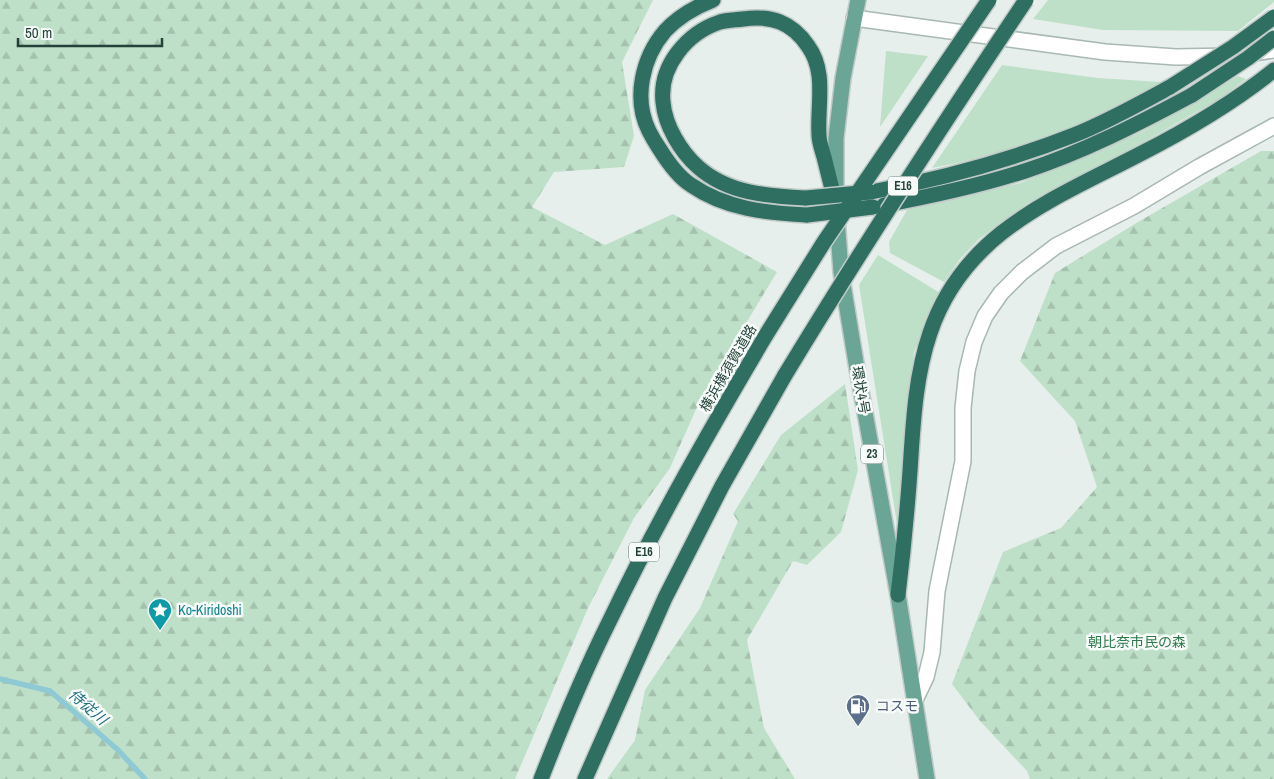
<svg xmlns="http://www.w3.org/2000/svg" width="1274" height="779" font-family="'Archivo Narrow','Noto Sans JP',sans-serif">
  <defs>
    <pattern id="forest-firs" width="22" height="20" patternUnits="userSpaceOnUse" patternTransform="scale(1.25)"><rect width="22" height="20" fill="#bfe0c8"/><path d="M5 1l3.5 6h-7zM16 11l3.5 6h-7z" fill="#a4c1ad"/></pattern>
  </defs>
  <rect width="100%" height="100%" fill="#e6efeb"/>
  <!-- grass -->
  <g fill="#bfe0c8">
    <path d="M1048,0h226v2l-36,29 -135,-1 -70,-11z"/>
    <path d="M886,51l42,5 -48,71z"/>
    <path d="M1002,65l96,13 63,4c-16,9 -33,20 -50,28 -57,26 -118,47 -179,58z"/>
    <path d="M1238,76l8,3 -25,19 -72,41 -83,45 -38,19 -49,36 -19,20 -16,23 -54,-29 -1,-11 18,-32 113,-27 122,-51z"/>
    <path d="M878,255l62,38 -26,59 -17,172 -38,-239z"/>
  </g>
  <!-- forest -->
  <g fill="url(#forest-firs)">
    <path d="M0,0h653l-31,62 12,74 -10,31 -70,5 -22,35 73,38 68,-31 104,58 -76,126 -31,70 -36,50 -46,90 -73,171h-515z"/>
    <path d="M1261,151h13v628h-244l-3,-8 -47,-50 -28,-37 51,-132 58,-24 36,-41 -22,-66 -55,-60 35,-88 83,-51z"/>
    <path d="M845,384l13,86 -17,62 -34,33 -14,-4 -46,79 17,88 31,51h-188l28,-39 10,-50 55,-82 38,-87 -5,-7 48,-79z"/>
  </g>
  <g fill="none" stroke-linecap="round" stroke-linejoin="round">
    <!-- stream -->
    <path stroke="#8ec9d4" stroke-width="5.5" d="M0,679l50,12 68,59 27,29"/>
    <!-- minor casing -->
    <g stroke="#a8b8b2" stroke-width="18">
      <g id="minor">
        <path d="M854,18l251,34 71,5 56,-1 42,-6"/>
        <path d="M914,702l12,-25 6,-25 5,-61 26,-130v-53l4,-37 7,-29 11,-26 16,-23 21,-21 34,-26 78,-40 65,-39 75,-41"/>
      </g>
    </g>
    <!-- major casing -->
    <g stroke="#c2cac8" stroke-width="18">
      <path id="major" d="M858,0l-15,78 -7,60v67l5,67 15,91 42,232 29,184"/>
    </g>
    <!-- highway casing -->
    <g stroke="#c2cac8" stroke-width="18">
      <g id="highway">
        <path d="M713,0c-18,7 -35,17 -48,31 -23,27 -32,68 -16,100 3,6 6,11 10,17 8,13 18,28 32,37 35,24 75,28 116,30"/>
        <path d="M871,192c70,-13 137,-31 203,-57 33,-13 65,-31 96,-48"/>
        <path d="M806,198c-37,-2 -78,-4 -108,-31 -17,-15 -33,-41 -35,-65 -4,-36 24,-69 57,-80 7,-2 16,-2 23,-3 28,-4 49,3 65,27 19,26 9,59 11,89 0,7 3,15 5,22 4,16 8,32 12,48"/>
        <path d="M884,205c48,-9 95,-19 141,-34 58,-19 113,-47 167,-76"/>
        <path d="M898,595c5,-41 9,-82 12,-124 3,-46 5,-94 20,-138 34,-101 124,-134 210,-179 47,-24 93,-51 134,-84"/>
        <path d="M541,779c21,-54 43,-107 69,-159 47,-98 101,-192 156,-285"/>
        <path d="M585,779l80,-181 57,-112 63,-111"/>
      </g>
    </g>
    <!-- minor -->
    <use href="#minor" stroke="#fff" stroke-width="15"/>
    <!-- major -->
    <use href="#major" stroke="#6aa596" stroke-width="15"/>
    <!-- highway -->
    <use href="#highway" stroke="#2f6f62" stroke-width="15"/>
    <!-- highway-bridge casing -->
    <g stroke="#c2cac8" stroke-width="18" stroke-linecap="butt">
      <g id="highway-bridge">
        <path d="M1170,87l63,-40 41,-30"/>
        <path d="M1192,95l56,-37 26,-20"/>
        <path d="M806,198l65,-6"/>
        <path d="M807,215l66,-8"/>
        <path d="M766,335l58,-93 165,-242"/>
        <path d="M785,375c77,-127 158,-251 241,-375"/>
      </g>
    </g>
    <!-- highway-bridge -->
    <use href="#highway-bridge" stroke="#2f6f62" stroke-width="15"/>
  </g>
  <!-- icons -->
  <defs>
    <g id="sight-pin" transform="scale(1.25)"><path d="M0 17L-7.5 6A9.5 9.5 0 1 1 7.5 6Z" fill="#0f9aa8" stroke="#f7fbf9"/><path d="M0-6L1.8-2.2L6-1.7L2.9 1.2L3.7 5.4L0 3.3L-3.7 5.4L-2.9 1.2L-6-1.7L-1.8-2.2Z" fill="#fff"/></g>
    <g id="fuel-pin" transform="scale(1.25)"><path d="M0 17L-7.5 6A9.5 9.5 0 1 1 7.5 6Z" fill="#5c6f8a" stroke="#f7fbf9"/><path d="M-5.5-6h7V0h2V4h1.3V-2.5L3-4.5l.8-.8L6-3V5H2.5V1h-1V6h-7ZM-4.2-4.7v3.2H.2V-4.7Z" fill="#fff"/></g>
  </defs>
  <g fill-rule="evenodd">
    <use href="#sight-pin" x="160" y="610"/>
    <use href="#fuel-pin" x="858" y="706"/>
  </g>
  <g text-anchor="middle" stroke-width="5" stroke-linejoin="round" paint-order="stroke">
    <!-- shield labels -->
    <g fill="#f7fbf9" stroke="#637a73" stroke-width="1">
      <rect x="888" y="176.5" width="30" height="19" rx="4"/>
      <rect x="861" y="444.5" width="22" height="19" rx="4"/>
      <rect x="629" y="542.5" width="30" height="19" rx="4"/>
    </g>
    <g font-size="12" font-weight="bold" fill="#24423a">
      <text x="903" y="190">E16</text>
      <text x="872" y="458">23</text>
      <text x="644" y="556">E16</text>
    </g>
    <!-- street labels -->
    <g font-size="14" fill="#24423a" stroke="#f7fbf9">
      <text transform="translate(728 368) rotate(-60)" y="5">横浜横須賀道路</text>
      <text transform="translate(861 390) rotate(80)" y="5">環状4号</text>
    </g>
    <!-- culture labels -->
    <g font-size="14" fill="#0d838f" stroke="#f7fbf9" text-anchor="start">
      <text x="178" y="615">Ko-Kiridoshi</text>
    </g>
    <!-- park labels -->
    <g font-size="14" fill="#2d7a4b" stroke="#f7fbf9">
      <text x="1137" y="647">朝比奈市民の森</text>
    </g>
    <!-- service labels -->
    <g font-size="14" fill="#4e5e75" stroke="#f7fbf9" text-anchor="start">
      <text x="876" y="711">コスモ</text>
    </g>
    <!-- water labels -->
    <g font-size="15" font-style="italic" fill="#1c6f80" stroke="#f7fbf9">
      <text transform="translate(88 707) rotate(41)" y="5">侍従川</text>
    </g>
  </g>
  <!-- scale -->
  <path d="M18 38v8h144v-8" fill="none" stroke="#24423a" stroke-width="2.5"/>
  <text x="25" y="38" font-size="15" fill="#24423a" stroke="#f7fbf9" stroke-width="4" paint-order="stroke">50 m</text>
</svg>
